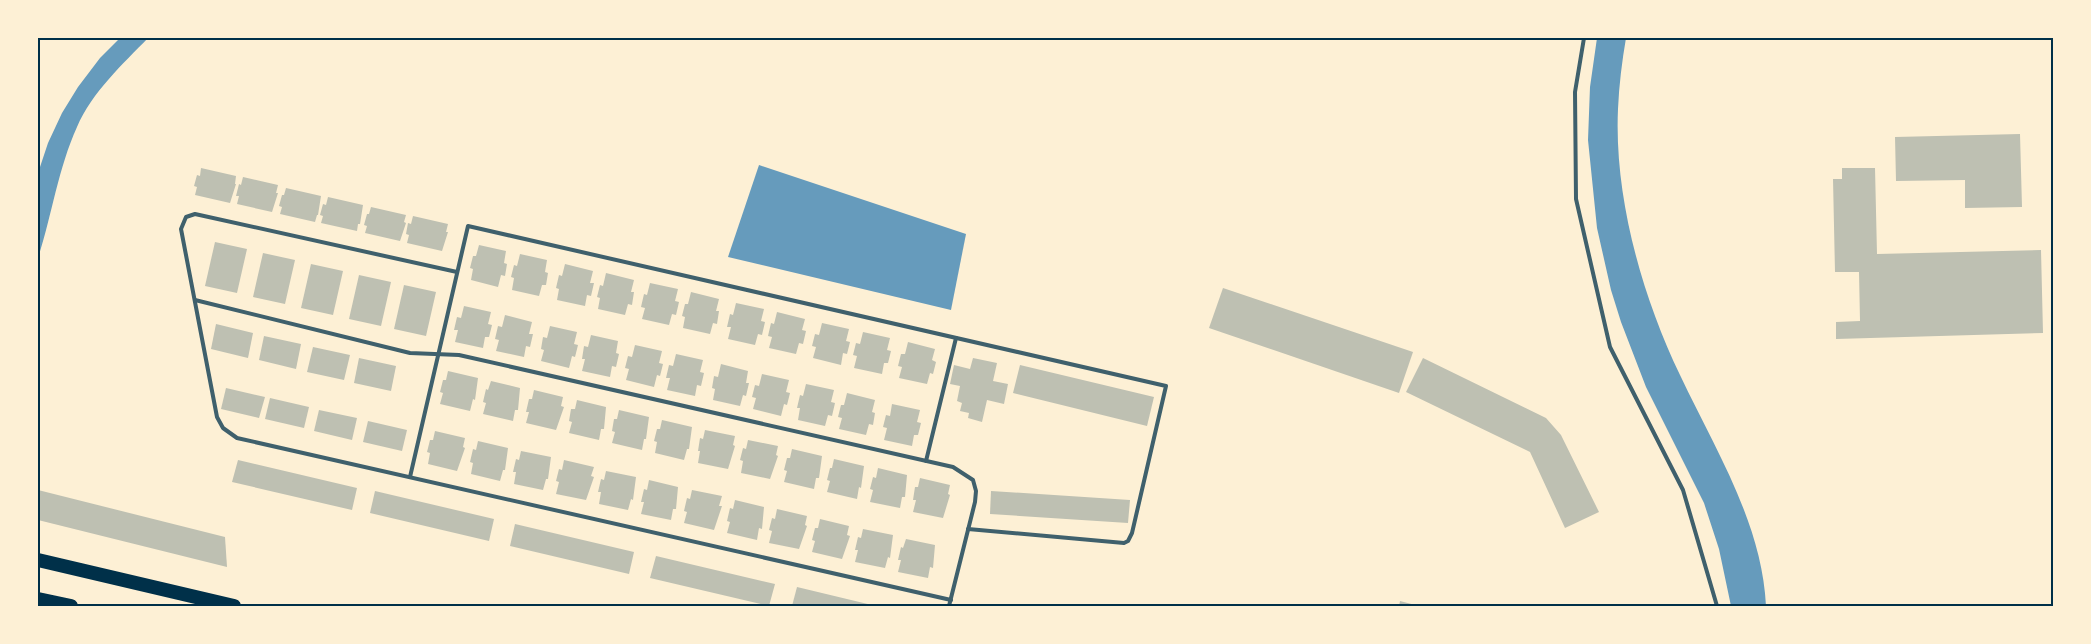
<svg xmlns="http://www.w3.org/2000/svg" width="2091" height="644" font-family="'IBM Plex Sans',sans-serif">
  <rect width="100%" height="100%" fill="#fdf0d5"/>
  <!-- water -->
  <g fill="#669bbc">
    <path d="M120,38h28c-25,26 -56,54 -71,89 -19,42 -25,88 -39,131v-85l10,-30 14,-30 16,-26 22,-29z"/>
    <path d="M1597,38h29c-4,23 -7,47 -8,71 -4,88 24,187 62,266 35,74 82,148 86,231h-35l-12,-57 -15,-46 -58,-116 -25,-65 -10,-32 -14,-62 -9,-88 2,-53z"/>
    <path d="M759,165l207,69 -15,76 -223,-53z"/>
  </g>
  <!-- building -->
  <g fill="#bec0b2">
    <path d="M2020,134l2,73 -57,1v-28l-69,1 -1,-44z"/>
    <path d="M201,168l35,8 -1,8h1l-6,19 -35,-8 2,-8 -3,-1 3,-11 3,1z"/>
    <path d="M1842,168h33l2,86 164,-4 2,83 -207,6v-17l24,-1 -1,-49h-24l-2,-93h9z"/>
    <path d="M243,177l35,8 -2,8h2l-6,19 -35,-8 2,-8h-3l3,-12 2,1z"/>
    <path d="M286,188l35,8 -3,19h-1l-2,7 -35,-8 2,-7 -3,-1 3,-11h2z"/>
    <path d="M328,197l35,8 -3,19h-2l-1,7 -36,-8 2,-7 -3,-1 3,-11 3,1z"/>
    <path d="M371,207l35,8 -2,7 2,1 -6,18 -35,-8 2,-7 -3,-1 3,-11h2z"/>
    <path d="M413,216l35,8 -2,8h2l-6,19 -35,-8 2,-8 -3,-1 2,-11 3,1z"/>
    <path d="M215,242l32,7 -10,44 -32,-7z"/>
    <path d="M479,245l27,6 -2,12 3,1 -2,12 -4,-1 -3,12 -27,-7 2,-11 -3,-1 3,-12h3z"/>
    <path d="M263,253l32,7 -10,44 -32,-7z"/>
    <path d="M520,254l27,6 -2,12 3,1 -2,12h-4l-3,11 -27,-6 2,-12 -3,-1 3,-12 3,1z"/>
    <path d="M311,264l32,7 -10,44 -32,-7z"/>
    <path d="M565,264l28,7 -3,12h4l-3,13 -4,-1 -2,11 -28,-6 2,-11 -3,-1 3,-13 3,1z"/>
    <path d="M606,273l28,7 -3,12h3l-2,13 -4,-1 -3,11 -27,-6 2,-11 -3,-1 3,-12 3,1z"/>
    <path d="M359,275l32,7 -10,44 -32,-7z"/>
    <path d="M650,283l28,6 -3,12 4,1 -3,13 -4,-1 -3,11 -27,-6 3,-11 -4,-1 3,-13 3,1z"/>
    <path d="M404,285l32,7 -10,44 -32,-7z"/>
    <path d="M1223,288l190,64 -14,41 -190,-65z"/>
    <path d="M691,292l28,7 -3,12h3l-2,13 -4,-1 -3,11 -27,-6 2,-11 -3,-1 3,-12h3z"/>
    <path d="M736,303l28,6 -3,12 4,1 -3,13 -4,-1 -3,11 -27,-6 3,-12h-4l3,-13 3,1z"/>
    <path d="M464,306l27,6 -3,12 4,1 -3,12h-4l-2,11 -28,-6 3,-12h-4l3,-13 4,1z"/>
    <path d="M777,312l28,7 -3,11 4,1 -3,13 -4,-1 -3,11 -27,-6 3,-11 -4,-1 3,-13 3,1z"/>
    <path d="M505,315l27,7 -3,12h4l-3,13 -4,-1 -2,11 -28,-6 3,-11 -4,-1 3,-13 4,1z"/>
    <path d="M822,323l27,6 -3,12 4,1 -3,12 -4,-1 -2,12 -28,-7 3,-11 -4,-1 3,-12 4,1z"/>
    <path d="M216,324l37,9 -5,25 -37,-9z"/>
    <path d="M550,326l27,6 -3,12 4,1 -3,12 -3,-1 -3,12 -28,-7 3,-11 -3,-1 2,-12 4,1z"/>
    <path d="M863,332l27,6 -3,12 4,1 -3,12h-4l-2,11 -28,-6 3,-12 -4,-1 3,-12 4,1z"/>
    <path d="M591,335l27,6 -2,12 3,1 -3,13 -4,-1 -2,11 -28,-6 3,-12h-3l2,-13 4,1z"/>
    <path d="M264,336l37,8 -5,25 -37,-9z"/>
    <path d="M908,342l27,7 -3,11 4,2 -3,12 -3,-1 -3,11 -28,-6 3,-11 -4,-1 3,-12h4z"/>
    <path d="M635,345l27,6 -3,12 4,1 -3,12 -3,-1 -3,12 -28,-7 3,-11 -4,-1 3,-12 4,1z"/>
    <path d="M313,347l37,8 -6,25 -37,-8z"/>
    <path d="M676,354l27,6 -3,12 4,1 -3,13 -4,-1 -2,11 -28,-6 3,-12h-4l3,-13 4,1z"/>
    <path d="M359,358l37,8 -5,25 -37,-8z"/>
    <path d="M973,358l24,5 -4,18 15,3 -4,20 -17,-4 -5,22 -14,-4 1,-5 -9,-2 2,-8 -5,-2 3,-15 -10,-2 4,-19 16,4z"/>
    <path d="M1423,358l123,60 15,17 38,77 -34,16 -35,-76 -124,-60z"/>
    <path d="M721,364l27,7 -2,12h3l-3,13 -3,-1 -3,11 -27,-6 2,-11 -3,-1 2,-12 4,1z"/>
    <path d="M1020,365l134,32 -7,29 -134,-33z"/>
    <path d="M448,371l30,7 -3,22 -2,-1 -3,12 -30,-7 3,-11 -3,-1 3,-12h3z"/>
    <path d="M762,374l27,6 -3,12 4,1 -3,12 -3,-1 -3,12 -28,-7 3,-11 -4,-1 3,-12 4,1z"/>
    <path d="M491,381l29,7 -2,22h-3l-2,11 -30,-7 3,-11 -3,-1 3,-13 2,1z"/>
    <path d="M806,384l28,6 -3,12 4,1 -3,13 -4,-1 -3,11 -27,-6 2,-12h-3l3,-13 3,1z"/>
    <path d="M226,388l39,9 -6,21 -38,-9z"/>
    <path d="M534,390l29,7 -2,9 3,1 -8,23 -30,-7 3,-11h-3l3,-13h3z"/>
    <path d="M847,393l28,7 -3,12 3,1 -2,12 -4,-1 -3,11 -27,-6 3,-11 -4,-1 3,-12h3z"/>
    <path d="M270,398l39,9 -5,21 -39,-9z"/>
    <path d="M577,400l29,7 -2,22h-3l-2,11 -30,-7 3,-11 -3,-1 2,-12h4z"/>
    <path d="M892,404l28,6 -3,12 4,1 -3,12h-4l-2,11 -28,-6 3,-12 -4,-1 3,-12 4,1z"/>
    <path d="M319,410l38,8 -5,22 -38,-9z"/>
    <path d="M619,410l30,7 -3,22h-2l-2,11 -30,-7 3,-11 -3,-1 2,-12h3z"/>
    <path d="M662,420l30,7 -3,22h-2l-3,11 -29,-7 2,-11 -3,-1 3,-12h3z"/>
    <path d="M368,421l39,9 -5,21 -39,-9z"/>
    <path d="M705,430l30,6 -2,9 2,1 -7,23 -30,-6 2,-12h-2l2,-13 3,1z"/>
    <path d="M435,431l30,7 -2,9 2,1 -8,23 -29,-7 2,-11 -3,-1 3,-12h3z"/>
    <path d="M748,440l30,6 -2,9 2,1 -8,23 -29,-6 2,-12 -3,-1 3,-12 3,1z"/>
    <path d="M478,441l30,7 -3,22h-2l-3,11 -29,-7 2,-11 -3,-1 3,-13 3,1z"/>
    <path d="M792,449l30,7 -3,22h-3l-2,11 -30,-7 3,-11 -3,-1 3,-12h3z"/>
    <path d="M521,451l30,6 -3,22h-2l-3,11 -29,-6 2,-12h-3l3,-13 3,1z"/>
    <path d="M834,459l30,7 -3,22 -2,-1 -2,12 -30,-7 3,-11 -3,-1 3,-12h2z"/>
    <path d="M238,460l119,28 -5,22 -120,-28z"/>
    <path d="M564,460l30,7 -3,9 3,1 -8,23 -30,-6 3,-12 -3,-1 3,-12 3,1z"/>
    <path d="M878,468l29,7 -2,22h-3l-2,11 -30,-6 3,-12 -3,-1 3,-12 3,1z"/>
    <path d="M606,471l30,6 -3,23 -2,-1 -3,11 -29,-6 2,-12h-3l3,-13 3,1z"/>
    <path d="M920,478l30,7 -2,9 2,1 -7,23 -30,-6 3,-12h-3l2,-13h3z"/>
    <path d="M649,480l29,7 -2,22h-3l-2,11 -30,-6 3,-12h-3l3,-13 3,1z"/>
    <path d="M38,490l187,47 2,30 -189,-47z"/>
    <path d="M692,490l30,6 -3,10h3l-8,24 -30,-7 3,-11 -3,-1 3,-13 3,1z"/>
    <path d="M375,491l119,28 -5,22 -119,-28z"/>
    <path d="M991,491l139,9 -2,23 -138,-9z"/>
    <path d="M735,500l29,7 -2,22 -3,-1 -2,12 -30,-7 3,-11 -3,-1 3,-13 3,1z"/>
    <path d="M777,509l30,7 -2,9 2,1 -8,23 -30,-6 3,-12 -3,-1 3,-12 3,1z"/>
    <path d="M820,519l29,7 -2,9 3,1 -8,23 -30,-7 3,-11 -3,-1 3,-12h3z"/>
    <path d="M515,524l119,28 -5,22 -119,-28z"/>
    <path d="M863,529l30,6 -3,23 -2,-1 -3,11 -30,-6 3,-12h-3l3,-13 3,1z"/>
    <path d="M906,539l29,6 -2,23 -3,-1 -2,11 -30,-6 3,-12h-3l3,-13 2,1z"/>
    <path d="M656,556l119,28 -6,22 -119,-28z"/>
    <path d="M797,587l79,19h-84z"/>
    <path d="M1400,601l19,5h-20z"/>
  </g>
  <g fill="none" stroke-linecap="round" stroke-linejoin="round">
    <!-- service -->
    <g stroke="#3f606c" stroke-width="4">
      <path d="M1584,38l-9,54 1,107 34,148 73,143 34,116"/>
      <path d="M457,272l-262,-58 -9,3 -5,12 36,188 6,11 14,10 714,162"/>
      <path d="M195,300l215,53 49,2 494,112 20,13 3,11 -1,11 -26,104"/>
      <path d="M926,461l30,-123"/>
      <path d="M410,477l58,-251 698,160 -34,147 -4,8 -4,2 -156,-14"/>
    </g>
    <!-- trunk -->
    <g stroke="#003049" stroke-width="14">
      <path d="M38,560l196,46"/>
      <path d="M38,599l33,7"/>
    </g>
  </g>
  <!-- border -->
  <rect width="2091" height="644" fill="none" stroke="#fdf0d5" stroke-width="78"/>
  <rect x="39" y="39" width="2013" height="566" fill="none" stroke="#003049" stroke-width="2"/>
</svg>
